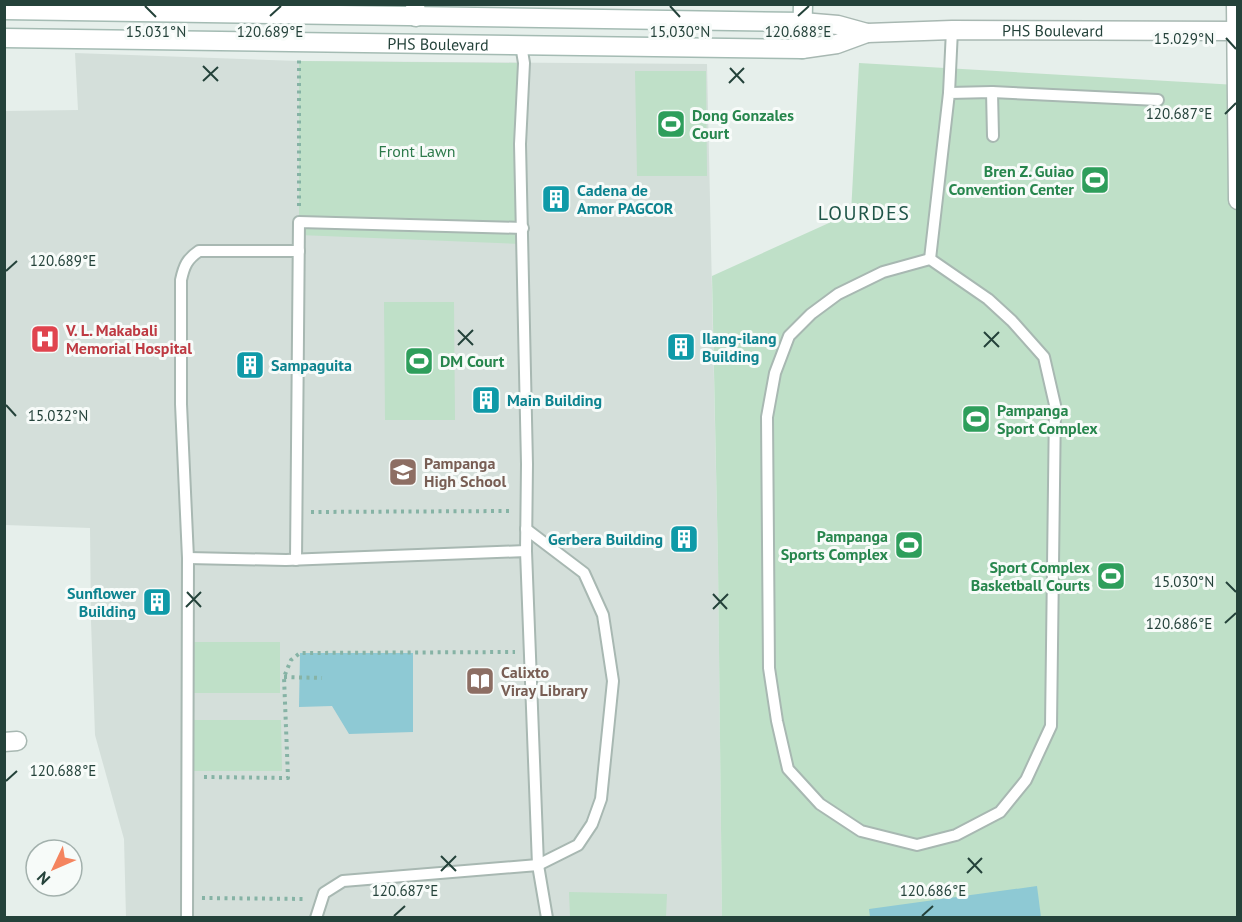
<svg xmlns="http://www.w3.org/2000/svg" width="1242" height="922" font-family="'PT Sans',sans-serif">
  <rect width="100%" height="100%" fill="#e6efeb"/>
  <!-- built -->
  <path fill="#d4dfda" d="M75,53l224,8 408,3 11,499 4,354h-596l-2,-78 -29,-104 -4,-114 -1,-93 -85,-3v-414l73,-1z"/>
  <!-- green -->
  <g fill="#bfe0c8">
    <path d="M299,61l225,2 -2,181 -223,-9z"/>
    <path d="M859,63l378,22 -1,832h-514l-4,-354 -6,-287 139,-63z"/>
    <path d="M635,71h71l1,105h-70z"/>
    <path d="M384,302h70l1,118h-70z"/>
    <path d="M192,642h88v51h-87z"/>
    <path d="M194,720h87l1,51h-88z"/>
    <path d="M569,892l98,2 -1,23h-96z"/>
  </g>
  <!-- water -->
  <g fill="#8ec9d4">
    <path d="M300,653h113v79l-64,2 -17,-28 -33,1z"/>
    <path d="M1037,886l4,31h-171l-1,-8z"/>
  </g>
  <g fill="none" stroke-linecap="round" stroke-linejoin="round">
    <!-- lane casing -->
    <g stroke="#a8b8b2" stroke-width="14">
      <g id="lane">
        <path d="M521,45l3,18 -4,81 7,320 -1,87"/>
        <path d="M992,92l1,44"/>
        <path d="M949,93l3,-63"/>
        <path d="M930,259l58,40 24,22 32,36 11,48 -4,321 -25,54 -26,32 -44,23 -39,10 -56,-14 -41,-27 -32,-35 -11,-48 -8,-53 -2,-251 8,-44 14,-37 22,-22 27,-20 45,-22z"/>
        <path d="M930,259l19,-166 43,-1 166,8"/>
        <path d="M188,558l98,2 240,-9 12,314 9,53"/>
        <path d="M296,560l3,-338 224,6"/>
        <path d="M187,918l1,-360 -7,-154v-124c3,-14 6,-21 18,-29h100"/>
        <path d="M316,918l8,-25 19,-12 195,-16 40,-20 14,-21 9,-25 12,-118 -10,-66 -19,-42 -58,-44"/>
      </g>
    </g>
    <!-- street casing -->
    <g stroke="#a8b8b2" stroke-width="21">
      <g id="street">
        <path d="M415,4l1,13"/>
        <path d="M1236,4l2,196"/>
        <path id="s1" d="M802,22l36,3 29,8 85,-3 286,1"/>
        <path d="M802,49l35,-5 30,-11"/>
        <path d="M4,742l13,-1"/>
      </g>
    </g>
    <!-- secondary casing -->
    <g stroke="#a4bbb3" stroke-width="21">
      <g id="secondary">
        <path d="M4,10c266,5 532,10 798,12"/>
        <path id="s2" d="M4,38l798,11 1,-45"/>
      </g>
    </g>
    <!-- path -->
    <g stroke="#86b3a5" stroke-width="4" stroke-dasharray="3 4.5" stroke-linecap="butt">
      <path d="M299,206v-146"/>
      <path d="M311,512l199,-1"/>
      <path d="M284,677l38,1"/>
      <path d="M204,777l84,1 -4,-101 7,-17 9,-7 215,-1"/>
      <path d="M202,898l104,1"/>
    </g>
    <!-- lane -->
    <use href="#lane" stroke="#fff" stroke-width="10"/>
    <!-- street -->
    <use href="#street" stroke="#fff" stroke-width="18"/>
    <!-- secondary -->
    <use href="#secondary" stroke="#fff" stroke-width="18"/>
  </g>
  <!-- ticks -->
  <path fill="none" stroke="#24423a" stroke-width="2" d="M145,6l11,11M670,6l10,11M270,16l11,-10M798,16l11,-10M1226,38l10,11M203,66l15,15M730,68l14,15M203,81l15,-14M729,83l15,-15M1225,114l11,-11M6,271l11,-10M458,330l15,15M984,332l15,15M458,345l15,-15M984,347l15,-15M6,405l10,11M1226,582l10,10M187,592l14,15M713,594l14,15M186,607l15,-15M713,609l15,-15M1225,623l11,-10M6,781l11,-10M441,856l15,15M968,858l14,15M441,871l15,-15M967,873l15,-15M394,916l11,-10M922,916l11,-10"/>
  <!-- icons -->
  <defs>
    <g id="stadium-square" transform="scale(1.5)"><rect x="-9" y="-9" width="18" height="18" rx="4" fill="#2e9e5b" stroke="#f7fbf9"/><path d="M0-5a6.5 5 0 1 0 0 10a6.5 5 0 1 0 0-10ZM-3.5-1.8h7v3.6h-7Z" fill="#fff"/></g>
    <g id="building-square" transform="scale(1.5)"><rect x="-9" y="-9" width="18" height="18" rx="4" fill="#0f9aa8" stroke="#f7fbf9"/><path d="M-4-6H4V6H1V3H-1V6H-4ZM-2.5-4.3h1.7v1.8h-1.7ZM.8-4.3h1.7v1.8H.8ZM-2.5-1h1.7V.8h-1.7ZM.8-1h1.7V.8H.8Z" fill="#fff"/></g>
    <g id="hospital-square" transform="scale(1.5)"><rect x="-9" y="-9" width="18" height="18" rx="4" fill="#e0444e" stroke="#f7fbf9"/><path d="M-5-5h3v3.5h4V-5h3V5h-3V1.5h-4V5h-3Z" fill="#fff"/></g>
    <g id="school-square" transform="scale(1.5)"><rect x="-9" y="-9" width="18" height="18" rx="4" fill="#8d6e63" stroke="#f7fbf9"/><path d="M0-5L7-2L0 1L-7-2ZM-4 1L0 2.5L4 1V4Q0 6-4 4Z" fill="#fff"/></g>
    <g id="library-square" transform="scale(1.5)"><rect x="-9" y="-9" width="18" height="18" rx="4" fill="#8d6e63" stroke="#f7fbf9"/><path d="M-6-4Q-3-5.5-.7-3.5V5Q-3 3-6 4ZM6-4Q3-5.5 .7-3.5V5Q3 3 6 4Z" fill="#fff"/></g>
  </defs>
  <g fill-rule="evenodd">
    <use href="#stadium-square" x="671" y="124"/>
    <use href="#stadium-square" x="1095" y="180"/>
    <use href="#building-square" x="556" y="199"/>
    <use href="#hospital-square" x="45" y="339"/>
    <use href="#building-square" x="681" y="347"/>
    <use href="#stadium-square" x="419" y="361"/>
    <use href="#building-square" x="250" y="365"/>
    <use href="#building-square" x="486" y="400"/>
    <use href="#stadium-square" x="976" y="419"/>
    <use href="#school-square" x="403" y="472"/>
    <use href="#building-square" x="684" y="539"/>
    <use href="#stadium-square" x="909" y="545"/>
    <use href="#stadium-square" x="1111" y="576"/>
    <use href="#building-square" x="157" y="602"/>
    <use href="#library-square" x="480" y="681"/>
  </g>
  <g text-anchor="middle" stroke-width="6" stroke-linejoin="round" paint-order="stroke">
    <!-- street labels -->
    <g font-size="16" fill="#24423a" stroke="#f7fbf9">
      <text dy="6" stroke="none"><textPath href="#s1" startOffset="252">PHS Boulevard</textPath></text>
      <text dy="6" stroke="none"><textPath href="#s2" startOffset="434">PHS Boulevard</textPath></text>
    </g>
    <!-- leisure labels -->
    <g font-size="16" font-weight="bold" fill="#27864d" stroke="#f7fbf9" text-anchor="start">
      <text x="692" y="121">Dong Gonzales<tspan x="692" dy="18">Court</tspan></text>
      <text x="1074" y="177" text-anchor="end">Bren Z. Guiao<tspan x="1074" dy="18">Convention Center</tspan></text>
      <text x="440" y="367">DM Court</text>
      <text x="997" y="416">Pampanga<tspan x="997" dy="18">Sport Complex</tspan></text>
      <text x="888" y="542" text-anchor="end">Pampanga<tspan x="888" dy="18">Sports Complex</tspan></text>
      <text x="1090" y="573" text-anchor="end">Sport Complex<tspan x="1090" dy="18">Basketball Courts</tspan></text>
    </g>
    <!-- park labels -->
    <g font-size="16" fill="#2d7a4b" stroke="#f7fbf9">
      <text x="417" y="157">Front Lawn</text>
    </g>
    <!-- culture labels -->
    <g font-size="16" font-weight="bold" fill="#0d838f" stroke="#f7fbf9" text-anchor="start">
      <text x="577" y="196">Cadena de<tspan x="577" dy="18">Amor PAGCOR</tspan></text>
      <text x="702" y="344">Ilang-ilang<tspan x="702" dy="18">Building</tspan></text>
      <text x="271" y="371">Sampaguita</text>
      <text x="507" y="406">Main Building</text>
      <text x="663" y="545" text-anchor="end">Gerbera Building</text>
      <text x="136" y="599" text-anchor="end">Sunflower<tspan x="136" dy="18">Building</tspan></text>
    </g>
    <!-- health labels -->
    <g font-size="16" font-weight="bold" fill="#be3a42" stroke="#f7fbf9" text-anchor="start">
      <text x="66" y="336">V. L. Makabali<tspan x="66" dy="18">Memorial Hospital</tspan></text>
    </g>
    <!-- education labels -->
    <g font-size="16" font-weight="bold" fill="#785e54" stroke="#f7fbf9" text-anchor="start">
      <text x="424" y="469">Pampanga<tspan x="424" dy="18">High School</tspan></text>
      <text x="501" y="678">Calixto<tspan x="501" dy="18">Viray Library</tspan></text>
    </g>
    <!-- quarter labels -->
    <g font-size="20" letter-spacing="1.5" fill="#1f5548" stroke="#f7fbf9">
      <text x="864" y="220">LOURDES</text>
    </g>
  </g>
  <g font-size="15" text-anchor="middle" fill="#24423a" stroke="#f7fbf9" stroke-width="6" stroke-linejoin="round" paint-order="stroke">
    <text x="270" y="37">120.689°E</text>
    <text x="798" y="37">120.688°E</text>
    <text x="156" y="37">15.031°N</text>
    <text x="680" y="37">15.030°N</text>
    <text x="1184" y="44">15.029°N</text>
    <text x="1179" y="119">120.687°E</text>
    <text x="63" y="266">120.689°E</text>
    <text x="58" y="421">15.032°N</text>
    <text x="1184" y="587">15.030°N</text>
    <text x="1179" y="629">120.686°E</text>
    <text x="63" y="776">120.688°E</text>
    <text x="405" y="896">120.687°E</text>
    <text x="933" y="896">120.686°E</text>
  </g>
  <!-- border -->
  <rect width="1242" height="922" fill="none" stroke="#24423a" stroke-width="12"/>
  <!-- north arrow -->
  <g transform="translate(54 868) rotate(226)"><circle r="28" fill="#f7fbf9" stroke="#a3b1ad" stroke-width="1.5"/>
  <path d="M0-4.5L10 22L0 15L-10 22Z" fill="#f4845f"/>
  <text y="-9" font-size="16" font-weight="bold" text-anchor="middle" fill="#24423a">N</text>
  </g>
</svg>
